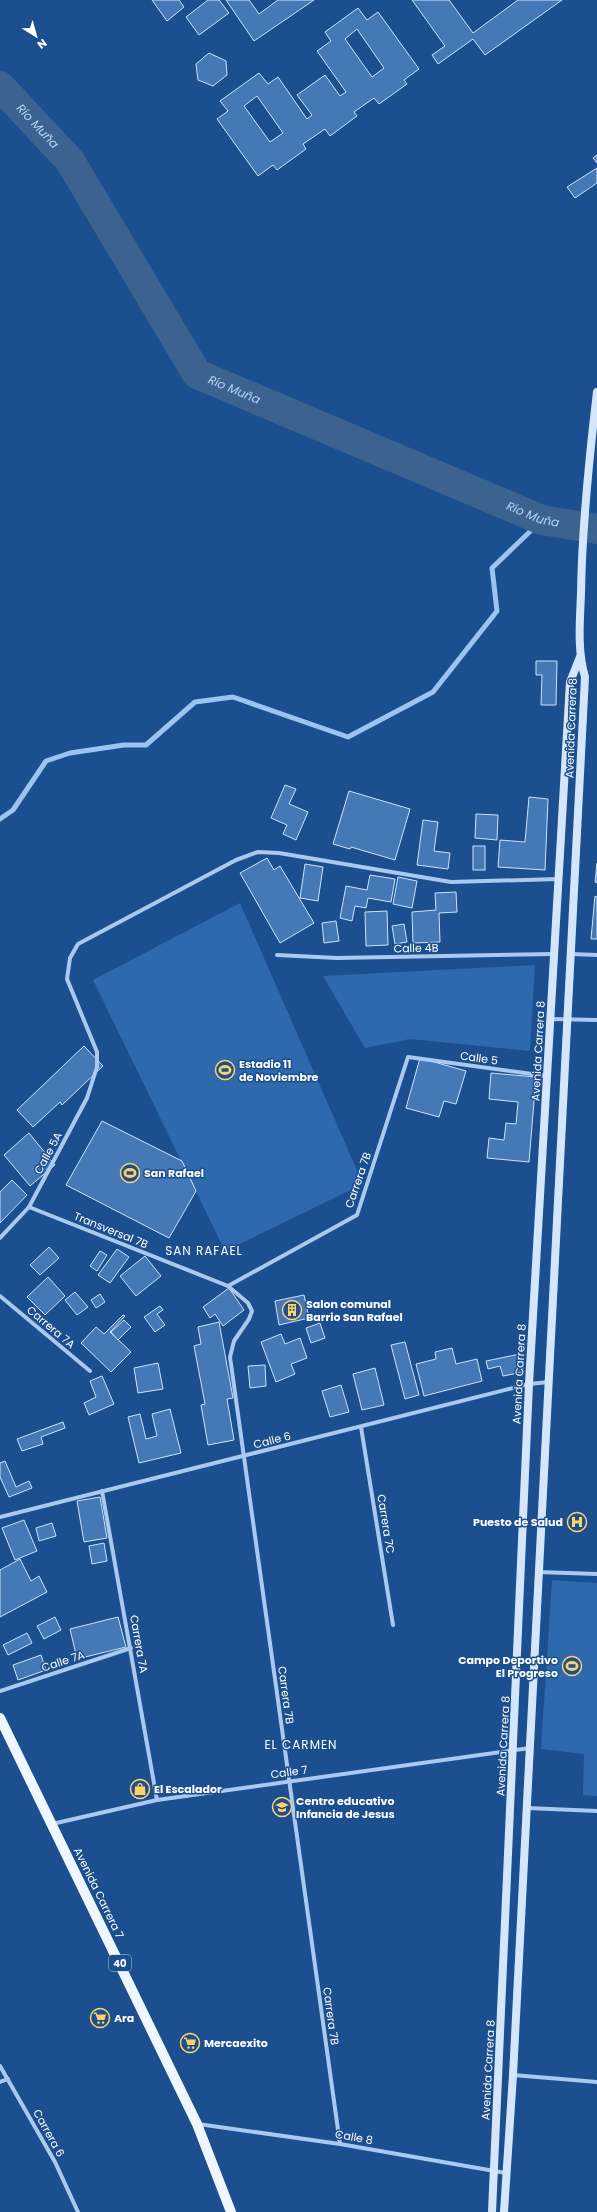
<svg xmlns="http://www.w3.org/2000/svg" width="597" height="2212" font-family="Poppins,sans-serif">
  <rect width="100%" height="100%" fill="#1b4f8f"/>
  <!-- green -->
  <g fill="#2e69ad">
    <path d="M240,903l123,281 -138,67 -132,-271z"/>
    <path d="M535,965l-5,86 -120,-12 -45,9 -42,-72z"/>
    <path d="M552,1580l45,3v213l-14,-1 1,-41 -43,-5z"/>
  </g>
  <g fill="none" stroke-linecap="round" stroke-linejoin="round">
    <!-- stream -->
    <path stroke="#9cc4f0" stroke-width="5" d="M0,819l13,-9 33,-49 24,-8 54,-8h22l49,-43 38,-5 115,40 85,-45 64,-81 -5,-43 50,-48"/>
    <!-- river -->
    <path stroke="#3c6290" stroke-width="30" id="s1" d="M0,86l70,75 127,213 345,146 55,9"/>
  </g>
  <!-- building -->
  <g fill="#4478b7" stroke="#cfe3fa" fill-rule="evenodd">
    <path d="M152,0h27l5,7 -17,14z"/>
    <path d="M208,0h11l10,13 -30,22 -13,-18z"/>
    <path d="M226,0h23l10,14 19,-14h36l-60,41z"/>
    <path d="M412,0h37l24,33 45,-33h44l-77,55 -12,-16 -35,25 -6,-9 13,-9z"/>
    <path d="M358,8l9,12 11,-8 41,57 -15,11 3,4 -28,20 -5,-6 -20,14 3,4 -27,20 -5,-7 -22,15 3,5 -29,21 -4,-5 -15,11 -41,-57 11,-8 -8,-10 39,-28 9,11 10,-7 29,42 5,-4 -15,-20 28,-20 15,21 6,-4 -29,-41 14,-10 -6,-9zM357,29l27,39 -12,9 -27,-38zM257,96l26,37 -13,9 -26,-36z"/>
    <path d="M209,53l17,8 1,14 -14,11 -15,-6 -2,-16z"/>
    <path d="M597,155v8l-4,-5z"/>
    <path d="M597,168v15l-22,15 -8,-11z"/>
    <path d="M536,661h21l-1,44h-15l1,-30h-6z"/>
    <path d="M285,785l11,4 -7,15 19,8 -12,28 -13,-6 4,-9 -16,-7z"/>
    <path d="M349,791l61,18 -15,51 -44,-13 -1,2 -17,-5z"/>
    <path d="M529,797l19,2 -3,71 -47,-3 2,-27 25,2z"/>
    <path d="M476,814l22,1 -1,25 -22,-2z"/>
    <path d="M423,820l15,2 -4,29 16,2 -2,16 -31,-4z"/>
    <rect x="473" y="846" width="12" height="24"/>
    <path d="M267,858l7,12 6,-4 34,57 -34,20 -40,-70z"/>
    <path d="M597,863v20l-2,-1z"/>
    <path d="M305,864l18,3 -5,34 -18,-3z"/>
    <path d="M370,875l25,4 -4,23 -23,-4 -2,10 -11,-2 -3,15 -12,-3 6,-32 21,4z"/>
    <path d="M398,877l19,4 -5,27 -19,-4z"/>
    <path d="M456,892l1,20 -18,1 1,29 -27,1 -1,-31 24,-2 -1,-17z"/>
    <path d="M595,896l2,1v42h-6z"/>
    <path d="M387,911l1,34 -22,1 -1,-34z"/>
    <path d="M336,921l3,20 -15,2 -2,-20z"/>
    <path d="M404,924l3,18 -12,2 -3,-18z"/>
    <path d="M84,1046l19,20 -41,39 -2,-3 -27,25 -16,-17z"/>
    <path d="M420,1058l46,13 -10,33 -12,-3 -5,16 -33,-9z"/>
    <path d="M491,1073l45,4 -7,85 -42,-4 2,-20 15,2 2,-17 10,1 2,-22 -29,-3z"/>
    <path d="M102,1121l80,40 14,30 -27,47 -103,-53z"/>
    <path d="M29,1133l26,32 -25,21 -26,-31z"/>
    <path d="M12,1180l15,15 -27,28v-31z"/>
    <path d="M49,1247l10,11 -19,17 -10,-10z"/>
    <path d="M117,1249l12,8 -19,26 -12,-8z"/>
    <path d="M100,1251l7,4 -10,16 -7,-5z"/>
    <path d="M145,1256l16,20 -25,20 -16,-20z"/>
    <path d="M48,1277l17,19 -20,19 -18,-18z"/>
    <path d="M229,1288l15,22 -21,16 -8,-12 -5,4 -7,-11z"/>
    <path d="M75,1292l13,15 -11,8 -12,-15z"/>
    <path d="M100,1294l5,8 -9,6 -5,-8z"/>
    <path d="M304,1295l5,23 -30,7 -4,-24z"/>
    <path d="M160,1306l3,4 -6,4 8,11 -10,7 -11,-15z"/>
    <path d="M123,1315l2,1 -15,16 21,20 -20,20 -30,-29 15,-16 8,7z"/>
    <path d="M124,1320l7,7 -13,13 -7,-8z"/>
    <path d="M219,1322l14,76 -6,1 7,41 -26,5 -7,-40 4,-1 -11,-58 7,-2 -3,-17z"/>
    <path d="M320,1323l5,15 -14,5 -5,-15z"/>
    <path d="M281,1334l4,10 15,-6 7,20 -16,6 4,10 -19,8 -15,-40z"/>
    <path d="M405,1342l14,53 -14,4 -14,-54z"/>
    <path d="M452,1348l4,16 21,-5 5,22 -58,15 -8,-32 20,-5 -1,-7z"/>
    <path d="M520,1354l4,18 -21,4 -3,-10 -12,3 -2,-8z"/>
    <path d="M158,1363l5,26 -25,4 -4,-25z"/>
    <path d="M265,1365l1,21 -16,2 -2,-22z"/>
    <path d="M375,1368l9,37 -22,5 -9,-36z"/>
    <path d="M102,1376l12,28 -25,11 -5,-12 12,-6 -6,-16z"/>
    <path d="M341,1385l8,27 -19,5 -8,-26z"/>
    <path d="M170,1409l11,44 -42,10 -11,-46 12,-3 6,25 11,-3 -5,-22z"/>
    <path d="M63,1422l2,6 -24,9 2,7 -21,7 -5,-12z"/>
    <path d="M5,1461l11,26 13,-6 3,7 -23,9 -9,-20v-14z"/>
    <path d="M100,1497l7,41 -23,4 -7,-41z"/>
    <path d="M24,1520l13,31 -22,9 -13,-32z"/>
    <path d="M52,1523l4,13 -17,5 -3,-13z"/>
    <path d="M104,1543l3,18 -15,3 -3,-18z"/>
    <path d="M20,1559l11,22 8,-5 8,16 -47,25v-47z"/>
    <path d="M55,1617l6,13 -17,9 -7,-13z"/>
    <path d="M118,1617l8,30 -49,12 -7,-30z"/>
    <path d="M27,1633l5,10 -24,12 -5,-10z"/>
    <path d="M41,1655l5,15 -28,10 -5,-15z"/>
  </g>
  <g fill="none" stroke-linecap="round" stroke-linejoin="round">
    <!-- street -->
    <g stroke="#a9c9ee" stroke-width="4">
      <path d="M571,954l26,1"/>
      <path d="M277,955l60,3 217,-4"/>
      <path d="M551,1019l46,1"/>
      <path d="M29,1207l199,79 20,17 4,8 -3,8 -15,22 -4,16 110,787"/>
      <path d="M0,1238l29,-31 58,-109 10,-31v-15l-30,-73 3,-21 8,-14 158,-84 22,-8 21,1 172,29 107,-3"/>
      <path d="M228,1286l129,-71 51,-158 139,19"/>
      <path d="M0,1296l90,75"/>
      <path d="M361,1427l32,198"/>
      <path d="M102,1491l55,309"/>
      <path d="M0,1517l529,-133 20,-2"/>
      <path d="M538,1572l59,2"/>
      <path d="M0,1691l131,-43"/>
      <path d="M527,1808l70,3"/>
      <path d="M52,1824l105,-24 373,-52"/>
      <path d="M0,2066l55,96 23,50"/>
      <path d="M513,2075l84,7"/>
      <path d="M0,2082l8,-3"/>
      <path d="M198,2124l142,20 166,29"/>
    </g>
    <!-- secondary -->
    <g stroke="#d6e6fa" stroke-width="8">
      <path d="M492,2212l37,-828 41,-702 10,-25"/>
      <path d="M504,2212l9,-137 72,-1398c-8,-27 -5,-56 -4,-84 1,-68 8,-134 16,-201"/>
    </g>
    <!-- primary -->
    <path stroke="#f0f6ff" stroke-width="10" d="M0,1718l197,406 34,88"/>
  </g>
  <!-- icons -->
  <defs>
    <g id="stadium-ring" transform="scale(1)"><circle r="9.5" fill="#1b4f8f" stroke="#ffd166" stroke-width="1.5"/><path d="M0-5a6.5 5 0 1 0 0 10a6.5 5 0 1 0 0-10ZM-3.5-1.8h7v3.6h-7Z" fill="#ffd166"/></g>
    <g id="building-ring" transform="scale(1)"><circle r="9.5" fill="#1b4f8f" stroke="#ffd166" stroke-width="1.5"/><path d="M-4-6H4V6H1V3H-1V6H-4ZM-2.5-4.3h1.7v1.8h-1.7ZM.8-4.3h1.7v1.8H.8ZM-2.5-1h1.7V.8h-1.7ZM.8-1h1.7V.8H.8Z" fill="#ffd166"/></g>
    <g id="hospital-ring" transform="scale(1)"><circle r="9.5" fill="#1b4f8f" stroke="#ffd166" stroke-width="1.5"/><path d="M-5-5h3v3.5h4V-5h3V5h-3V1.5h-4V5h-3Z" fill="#ffd166"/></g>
    <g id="shop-ring" transform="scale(1)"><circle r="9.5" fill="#1b4f8f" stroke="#ffd166" stroke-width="1.5"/><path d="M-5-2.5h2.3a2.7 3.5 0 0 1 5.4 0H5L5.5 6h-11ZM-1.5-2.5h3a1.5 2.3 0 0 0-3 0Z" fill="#ffd166"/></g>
    <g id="school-ring" transform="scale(1)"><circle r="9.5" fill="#1b4f8f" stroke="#ffd166" stroke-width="1.5"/><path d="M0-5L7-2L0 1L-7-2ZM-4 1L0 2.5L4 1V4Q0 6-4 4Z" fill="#ffd166"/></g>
    <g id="supermarket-ring" transform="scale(1)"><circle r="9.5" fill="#1b4f8f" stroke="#ffd166" stroke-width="1.5"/><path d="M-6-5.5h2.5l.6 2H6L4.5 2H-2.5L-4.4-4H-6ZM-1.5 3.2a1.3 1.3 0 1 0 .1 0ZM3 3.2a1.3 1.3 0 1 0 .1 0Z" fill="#ffd166"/></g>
  </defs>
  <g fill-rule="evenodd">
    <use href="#stadium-ring" x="225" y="1070"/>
    <use href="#stadium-ring" x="130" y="1173"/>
    <use href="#building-ring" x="292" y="1310"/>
    <use href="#hospital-ring" x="577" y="1522"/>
    <use href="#stadium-ring" x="572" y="1666"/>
    <use href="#shop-ring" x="140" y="1789"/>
    <use href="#school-ring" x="282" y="1807"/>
    <use href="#supermarket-ring" x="100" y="2018"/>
    <use href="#supermarket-ring" x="190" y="2043"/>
  </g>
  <g text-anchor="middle" stroke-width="3" stroke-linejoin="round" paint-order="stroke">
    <!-- shield labels -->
    <rect fill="#1b4f8f" stroke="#bbcadd" stroke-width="1" x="109" y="1955" width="22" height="16" rx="3"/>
    <g font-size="10" font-weight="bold" fill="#fff">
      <text x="120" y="1967">40</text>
    </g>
    <!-- street labels -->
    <g font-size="11" fill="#fff" stroke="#1b4f8f">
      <text transform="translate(571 728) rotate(-88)" y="4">Avenida Carrera 8</text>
      <text transform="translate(416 948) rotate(-1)" y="4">Calle 4B</text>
      <text transform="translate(538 1051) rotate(-87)" y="4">Avenida Carrera 8</text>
      <text transform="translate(479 1058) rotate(8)" y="4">Calle 5</text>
      <text transform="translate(48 1153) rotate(-62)" y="4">Calle 5A</text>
      <text transform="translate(358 1180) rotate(-71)" y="4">Carrera 7B</text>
      <text transform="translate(111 1230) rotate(22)" y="4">Transversal 7B</text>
      <text transform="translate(51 1327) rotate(40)" y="4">Carrera 7A</text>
      <text transform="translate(519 1374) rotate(-87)" y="4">Avenida Carrera 8</text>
      <text transform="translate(272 1440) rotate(-14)" y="4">Calle 6</text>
      <text transform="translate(386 1524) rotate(81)" y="4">Carrera 7C</text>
      <text transform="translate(139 1644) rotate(80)" y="4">Carrera 7A</text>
      <text transform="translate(63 1661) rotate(-18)" y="4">Calle 7A</text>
      <text transform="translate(286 1695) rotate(82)" y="4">Carrera 7B</text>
      <text transform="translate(503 1746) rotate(-87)" y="4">Avenida Carrera 8</text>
      <text transform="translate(289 1772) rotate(-8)" y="4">Calle 7</text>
      <text transform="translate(99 1893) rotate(64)" y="4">Avenida Carrera 7</text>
      <text transform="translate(331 2016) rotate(82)" y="4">Carrera 7B</text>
      <text transform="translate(488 2070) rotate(-87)" y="4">Avenida Carrera 8</text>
      <text transform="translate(49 2133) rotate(61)" y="4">Carrera 6</text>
      <text transform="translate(354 2137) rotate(10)" y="4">Calle 8</text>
    </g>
    <!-- poi labels -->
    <g font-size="11" font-weight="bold" fill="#fff" stroke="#1b4f8f" text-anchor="start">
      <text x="239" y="1068">Estadio 11<tspan x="239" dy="13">de Noviembre</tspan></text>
      <text x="144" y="1177">San Rafael</text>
      <text x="306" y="1308">Salon comunal<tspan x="306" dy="13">Barrio San Rafael</tspan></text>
      <text x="563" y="1526" text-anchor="end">Puesto de Salud</text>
      <text x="558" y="1664" text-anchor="end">Campo Deportivo<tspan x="558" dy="13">El Progreso</tspan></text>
      <text x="154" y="1793">El Escalador</text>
      <text x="296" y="1805">Centro educativo<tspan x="296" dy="13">Infancia de Jesus</tspan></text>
      <text x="114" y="2022">Ara</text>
      <text x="204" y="2047">Mercaexito</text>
    </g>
    <!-- water labels -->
    <g font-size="12" font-style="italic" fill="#b5d3f5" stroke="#1b4f8f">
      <text dy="4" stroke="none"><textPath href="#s1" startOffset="55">Río Muña</textPath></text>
      <text dy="4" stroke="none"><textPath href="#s1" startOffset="391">Río Muña</textPath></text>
      <text dy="4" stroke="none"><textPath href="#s1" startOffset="715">Río Muña</textPath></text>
    </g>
    <!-- neighbourhood labels -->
    <g font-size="12" letter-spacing="1" fill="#fff" stroke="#1b4f8f">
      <text x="204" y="1255">SAN RAFAEL</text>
      <text x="301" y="1749">EL CARMEN</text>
    </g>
  </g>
  <!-- north arrow -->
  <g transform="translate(36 36) rotate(143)" stroke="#1b4f8f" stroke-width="3" paint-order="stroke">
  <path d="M0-3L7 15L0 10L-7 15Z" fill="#ffffff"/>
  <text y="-6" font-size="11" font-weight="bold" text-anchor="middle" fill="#ffffff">N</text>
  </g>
</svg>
